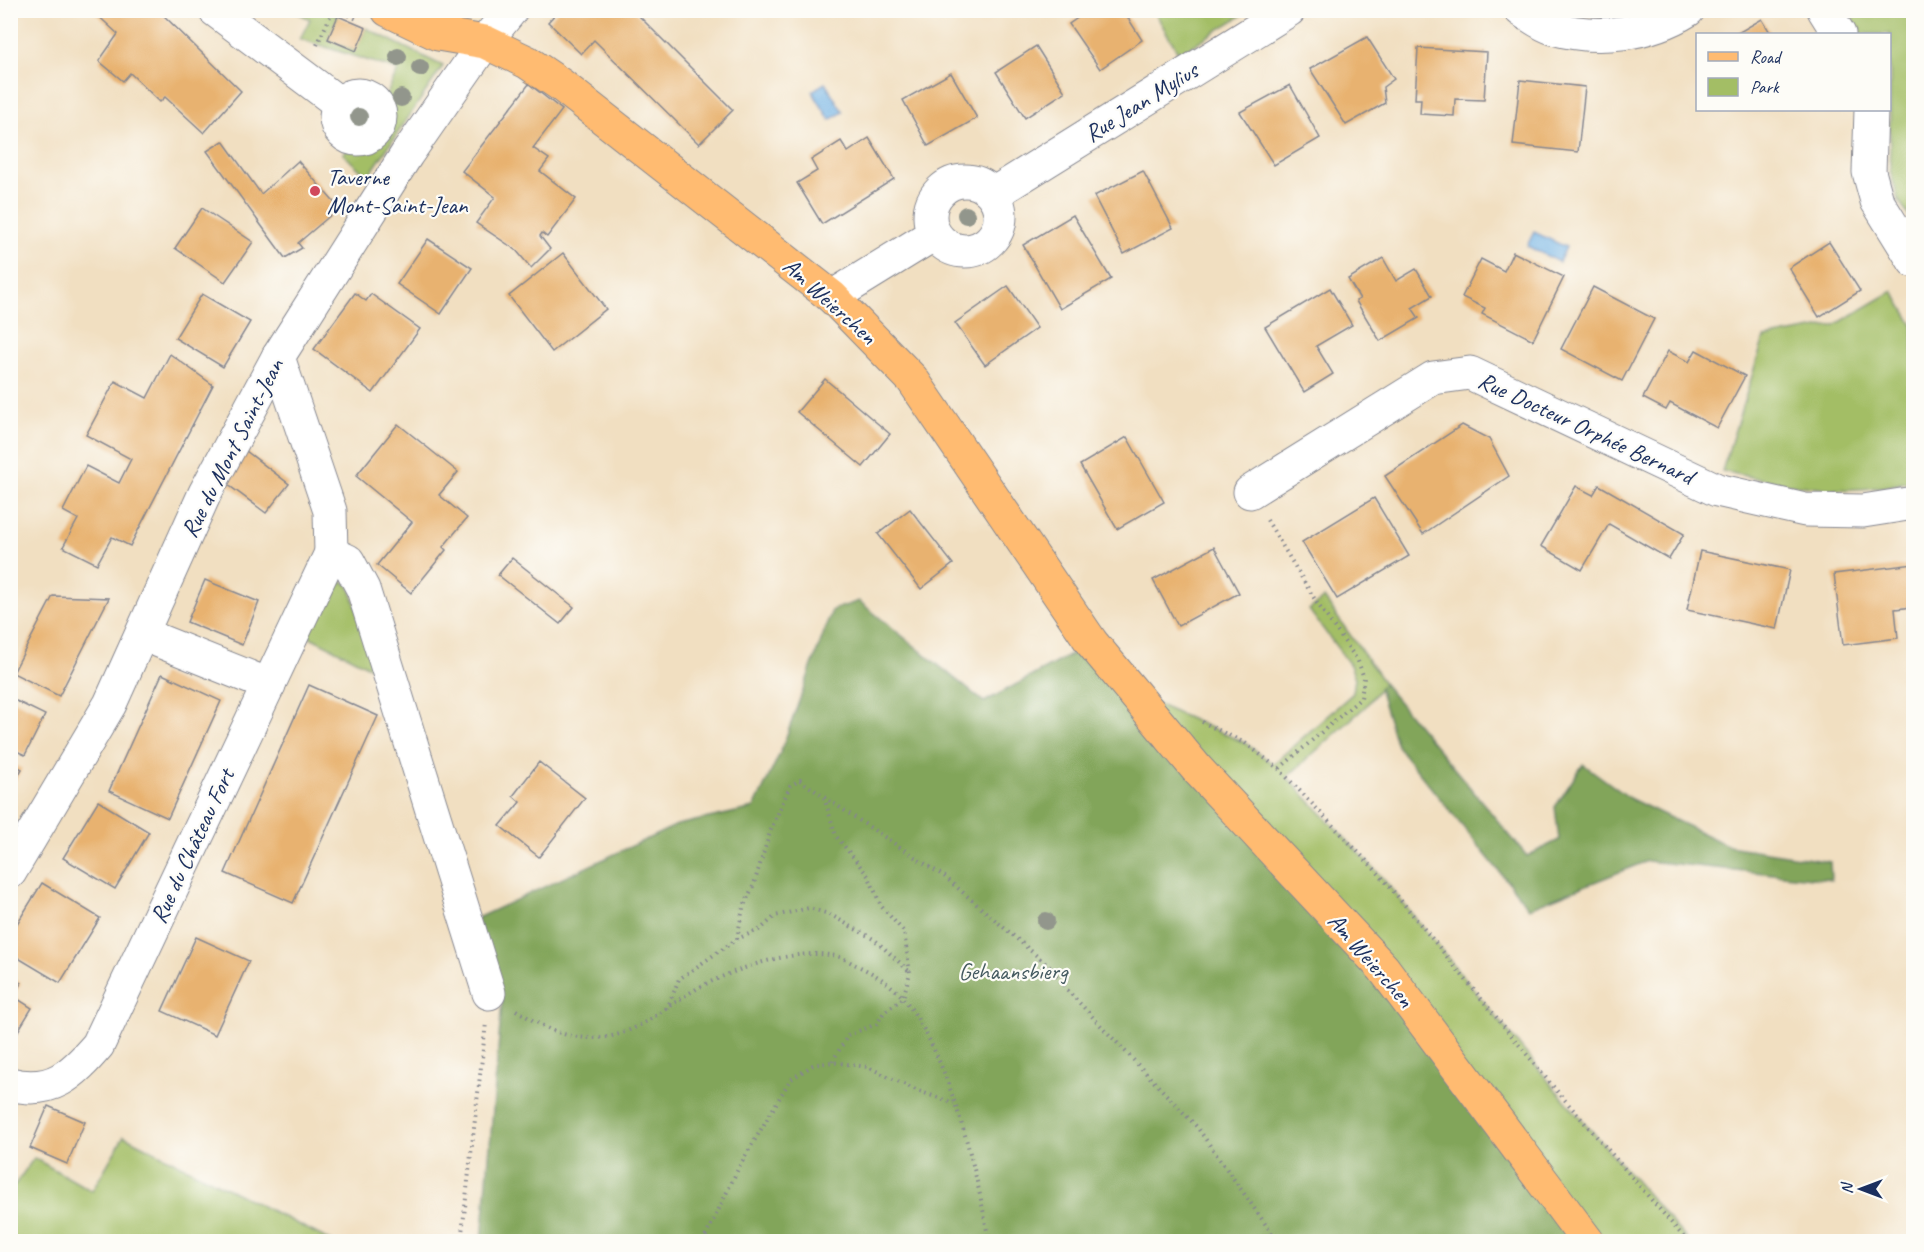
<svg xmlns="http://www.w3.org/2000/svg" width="1924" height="1252" font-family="Caveat,sans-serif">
  <rect width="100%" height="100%" fill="#fdfcf7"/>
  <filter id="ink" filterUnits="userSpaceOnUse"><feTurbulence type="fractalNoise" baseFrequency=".0167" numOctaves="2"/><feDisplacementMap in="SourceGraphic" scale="12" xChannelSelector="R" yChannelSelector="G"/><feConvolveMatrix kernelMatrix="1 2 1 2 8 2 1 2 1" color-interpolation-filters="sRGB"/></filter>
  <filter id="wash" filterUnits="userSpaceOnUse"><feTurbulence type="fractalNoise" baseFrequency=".008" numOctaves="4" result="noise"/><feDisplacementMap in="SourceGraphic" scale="24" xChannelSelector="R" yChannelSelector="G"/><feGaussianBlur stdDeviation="1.35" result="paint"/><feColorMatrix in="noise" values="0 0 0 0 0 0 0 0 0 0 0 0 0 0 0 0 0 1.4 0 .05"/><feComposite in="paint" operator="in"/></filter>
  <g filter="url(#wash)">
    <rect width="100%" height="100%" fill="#f1dfc1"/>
    <!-- green -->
    <g fill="#a3be65" stroke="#5f7662" stroke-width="1.5">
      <path d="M294,11h32l12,5 -10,23 27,12 11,-23 77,38 -75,111 -25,-23 15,-15 10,-2 7,-6 5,-10 -1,-10 19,-41 -98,-31 10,-20z"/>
      <path d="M1154,11h95l-70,43z"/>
      <path d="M1848,11h65v212l-15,-24 -8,-29v-136h-28z"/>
      <path d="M1893,291l20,34v155c-63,20 -128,4 -191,-9l42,-133 71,-13z"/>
      <path d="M341,581l8,4 28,86 -73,-37 29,-52z"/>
      <path d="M1324,598l60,85 -18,23 -79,71 93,98 171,209 137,157h-100l-454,-547 111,49 28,21 80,-71 2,-15 -5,-13 -41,-55z"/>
      <path d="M124,1136l207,105h-320v-51l23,-32 58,33z"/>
    </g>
    <!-- forest -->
    <g fill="#82a55a" stroke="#4e6a5c" stroke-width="1.5">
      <path d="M859,601l125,101 108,-59 496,598h-1106l20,-240 -25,-83 200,-93 77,-17 27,-57 51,-141z"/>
      <path d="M1384,684l143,172 32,-16 -4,-33 28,-43 48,35 98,47 101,16 1,18 -184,-19 -118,47 -132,-162 -18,-58z"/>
    </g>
    <!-- water -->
    <g fill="#70b1e4" stroke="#4670a1" stroke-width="1.5">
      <path d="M825,83l18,29 -13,8 -18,-29z"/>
      <path d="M1534,232l32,15 -7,15 -32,-16z"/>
    </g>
    <g id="blocks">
      <!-- building -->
      <g fill="#e8b270">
        <path d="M92,10h66l83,81 -37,42 -39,-36 -5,5 -30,-29 -7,8 -24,-20 19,-27z"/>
        <path d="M559,10h74l100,100 -34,34 -105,-104 -13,14 -33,-32z"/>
        <path d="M1089,10h34l19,30 -42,29 -31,-45z"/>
        <path d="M338,16l28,12 -10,23 -28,-12z"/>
        <path d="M1762,19l9,15h-35z"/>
        <path d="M1367,37l27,42 -11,8 2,16 -39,22 -36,-56z"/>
        <path d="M1036,46l29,46 -40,26 -29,-46z"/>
        <path d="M1418,48l69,4 -3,48 -29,-1 -1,17 -34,-2 1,-15h-6z"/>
        <path d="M951,73l26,45 -49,28 -25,-46z"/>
        <path d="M1520,80l65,7 -7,65 -65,-7z"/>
        <path d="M529,84l33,26 -29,38 16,11 -9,12 36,28 -29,38 -5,-4 -2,3 10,13 -19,19 -15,-18 -40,-27 19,-26 -33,-26z"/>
        <path d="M1290,85l30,53 -46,27 -34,-53z"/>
        <path d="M869,138l25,41 -72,45 -25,-41 20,-12 -6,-11 30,-19 7,11z"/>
        <path d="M223,141l38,53 37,-33 41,47 -41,35 4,5 -17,10 -78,-107z"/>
        <path d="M1143,171l30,57 -49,26 -30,-58z"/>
        <path d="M202,208l51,34 -28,40 -50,-34z"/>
        <path d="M1073,215l38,64 -51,30 -37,-64z"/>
        <path d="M428,239l44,29 -31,46 -44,-30z"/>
        <path d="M1829,242l31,49 -41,26 -30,-49z"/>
        <path d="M1513,252l51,25 -31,63 -51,-26 3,-6 -23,-11 19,-38 23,12z"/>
        <path d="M563,253l43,56 -54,43 -43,-56z"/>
        <path d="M1383,258l13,23 20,-12 16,27 -20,12 7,10 -39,23 -24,-40 4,-2 -12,-20z"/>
        <path d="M1008,286l29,42 -52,37 -30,-42z"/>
        <path d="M1593,287l61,32 -32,62 -61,-32z"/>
        <path d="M1330,288l22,37 -36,21 17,28 -29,18 -39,-65z"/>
        <path d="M355,293l11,8 5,-7 49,35 -47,64 -59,-44z"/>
        <path d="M202,294l48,28 -27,45 -48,-29z"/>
        <path d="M1696,350l49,26 -28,52 -47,-25 -4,7 -23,-12 25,-47 21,11z"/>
        <path d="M170,354l43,31 -83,161 -18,-9 -15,27 -34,-17 15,-28 -15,-8 23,-45 33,17 12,-24 -45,-24 29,-54 32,17z"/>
        <path d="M825,379l65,55 -27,33 -66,-55z"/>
        <path d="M398,424l60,48 -19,23 28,23 -24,29 3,3 -35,43 -34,-28 35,-43 -56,-46z"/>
        <path d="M1462,425l27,14 20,37 -86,58 -38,-58z"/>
        <path d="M1127,437l37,65 -47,27 -37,-64z"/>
        <path d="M246,451l43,33 -23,29 -43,-32z"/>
        <path d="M1599,485l85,49 -15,25 -60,-35 -27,46 -41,-24 35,-60 17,9z"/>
        <path d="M1374,498l35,58 -72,43 -35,-57z"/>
        <path d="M910,509l43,55 -32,25 -43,-55z"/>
        <path d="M1214,547l25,46 -61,33 -25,-46z"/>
        <path d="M1700,551l90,19 -13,59 -90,-19z"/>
        <path d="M512,558l62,49 -14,17 -62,-49z"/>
        <path d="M1914,564v43l-19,2 3,29 -55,7 -9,-71z"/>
        <path d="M205,580l54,22 -17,43 -55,-23z"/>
        <path d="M53,596l56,2 -50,98 -46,-23z"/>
        <path d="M162,674l59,27 -53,117 -59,-27z"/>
        <path d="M309,685l69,31 -85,187 -68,-30z"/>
        <path d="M10,698l35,17 -20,40 -15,-7z"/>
        <path d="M10,762l12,7 -12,20z"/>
        <path d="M539,762l46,36 -46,59 -39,-31 20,-24 -7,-6z"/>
        <path d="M98,801l51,31 -34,57 -52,-31z"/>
        <path d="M42,883l58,35 -40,65 -50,-30v-18z"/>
        <path d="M196,937l53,24 -34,74 -53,-24z"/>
        <path d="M10,977l11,6 -8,13 19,12 -22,36z"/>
        <path d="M48,1106l37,16 -18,42 -37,-16z"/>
      </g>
    </g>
  </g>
  <g filter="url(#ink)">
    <use href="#blocks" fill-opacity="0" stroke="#868790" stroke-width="1.5"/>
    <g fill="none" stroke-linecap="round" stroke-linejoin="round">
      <!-- minor casing -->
      <g stroke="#868790" stroke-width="35">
        <g id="minor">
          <path d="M215,10l125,94"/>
          <path d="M1521,10c10,6 21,15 32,18 45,13 96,6 135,-18"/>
          <path d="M1824,10l15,24"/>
          <circle cx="358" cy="117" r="22"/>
          <path d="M1871,110l-2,62 8,29 37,60"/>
          <circle cx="965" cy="216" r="35"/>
          <path d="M993,194l296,-184"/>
          <path d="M832,297l102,-63"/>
          <path d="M278,357l52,154 1,42 17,8 15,28 126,404"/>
          <path d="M1250,492l183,-114 37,-5 247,117 88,20 58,1 51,-8"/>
          <path d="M142,634l127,51"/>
          <path d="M10,872l100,-168 95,-211 73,-136 129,-203 78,-112 26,-32"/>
          <path d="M10,1084c42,11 63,-10 88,-39l233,-492"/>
        </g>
      </g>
      <!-- major casing -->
      <g stroke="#868790" stroke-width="35">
        <path id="major" d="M388,10l50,24 47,8 42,20 34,23 271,212 80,82 180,264 105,126 186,199 205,274"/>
      </g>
      <!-- path -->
      <g stroke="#868790" stroke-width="4" stroke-dasharray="1.5 4.5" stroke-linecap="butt">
        <path d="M338,10l19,9"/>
        <path d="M317,45l16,-35"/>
        <path d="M1267,520l50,83 41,58 6,17 -3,20 -82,71"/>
        <path d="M1202,722l43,21 34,26 101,106 171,209 137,158"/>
        <path d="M824,797l121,80 107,92 17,23 128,135 81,115"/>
        <path d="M737,939l6,-31 11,-24 16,-52 20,-46 10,-6 24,17 12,39 33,41 12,29 23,26 6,41 -7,25 -19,14 -7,12 -29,11 -16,27"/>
        <path d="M667,1009l12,-30 58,-40 24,-10 14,-13 34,-8 20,6 46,26 35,32"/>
        <path d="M516,1010c26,16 43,27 75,28 46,2 79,-38 117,-55 37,-17 86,-35 128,-27 6,1 14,6 20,9 17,8 36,19 48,34 45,57 73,171 85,243"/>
        <path d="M461,1242l25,-219"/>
        <path d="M703,1242l36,-75 51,-87 23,-15 19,-3 36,5 50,24 36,12"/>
      </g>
      <!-- minor -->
      <use href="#minor" stroke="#fff" stroke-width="33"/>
      <!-- major -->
      <use href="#major" stroke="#ffbb71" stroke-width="33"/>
    </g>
    <!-- trees -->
    <g fill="#92968c">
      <circle cx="398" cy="57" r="9"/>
      <circle cx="420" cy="68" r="9"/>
      <circle cx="401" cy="98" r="9"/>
      <circle cx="359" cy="117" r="9"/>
      <circle cx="966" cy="215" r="9"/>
      <circle cx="1046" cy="921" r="9"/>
    </g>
  </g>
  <!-- markers -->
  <circle fill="#d1495b" stroke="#fdfcf7" stroke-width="2" cx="315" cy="191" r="6"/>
  <g text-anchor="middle" stroke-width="4.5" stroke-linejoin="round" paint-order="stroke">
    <!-- street labels -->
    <g font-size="24" fill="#1b2f5e" stroke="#fdfcf7">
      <text transform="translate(1141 102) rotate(-32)" y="8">Rue Jean Mylius</text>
      <text transform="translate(830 301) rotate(42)" y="8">Am Weierchen</text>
      <text transform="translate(1586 428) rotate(25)" y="8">Rue Docteur Orphée Bernard</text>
      <text transform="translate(232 448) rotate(-63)" y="8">Rue du Mont Saint-Jean</text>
      <text transform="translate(192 846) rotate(-65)" y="8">Rue du Château Fort</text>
      <text transform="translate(1371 960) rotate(49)" y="8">Am Weierchen</text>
    </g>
    <!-- poi labels -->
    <g font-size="24" fill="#1b2f5e" stroke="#fdfcf7" text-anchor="start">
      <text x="327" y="185">Taverne<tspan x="327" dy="28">Mont-Saint-Jean</tspan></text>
    </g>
    <!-- park labels -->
    <g font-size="24" fill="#445a60" stroke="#fdfcf7">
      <text x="1013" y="979">Gehaansbierg</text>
    </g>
  </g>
  <!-- margin -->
  <rect width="1924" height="1252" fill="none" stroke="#fdfcf7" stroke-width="36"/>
  <!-- legend -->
  <rect x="1696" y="33" width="195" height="78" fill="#fdfcf7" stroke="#a3aaba" stroke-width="1.5"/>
  <rect x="1708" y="52" width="30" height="9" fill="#ffbb71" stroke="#a3aaba" stroke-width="1.5"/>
  <text x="1750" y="63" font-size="18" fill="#1b2f5e">Road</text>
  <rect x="1708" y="78" width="30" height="18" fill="#a3be65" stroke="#a3aaba" stroke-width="1.5"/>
  <text x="1750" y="93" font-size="18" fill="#1b2f5e">Park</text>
  <!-- north arrow -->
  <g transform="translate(1861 1189) rotate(270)" stroke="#fdfcf7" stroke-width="4.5" paint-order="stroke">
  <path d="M0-4.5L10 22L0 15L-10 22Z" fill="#1b2f5e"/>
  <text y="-9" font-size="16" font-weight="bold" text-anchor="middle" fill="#1b2f5e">N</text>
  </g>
</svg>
